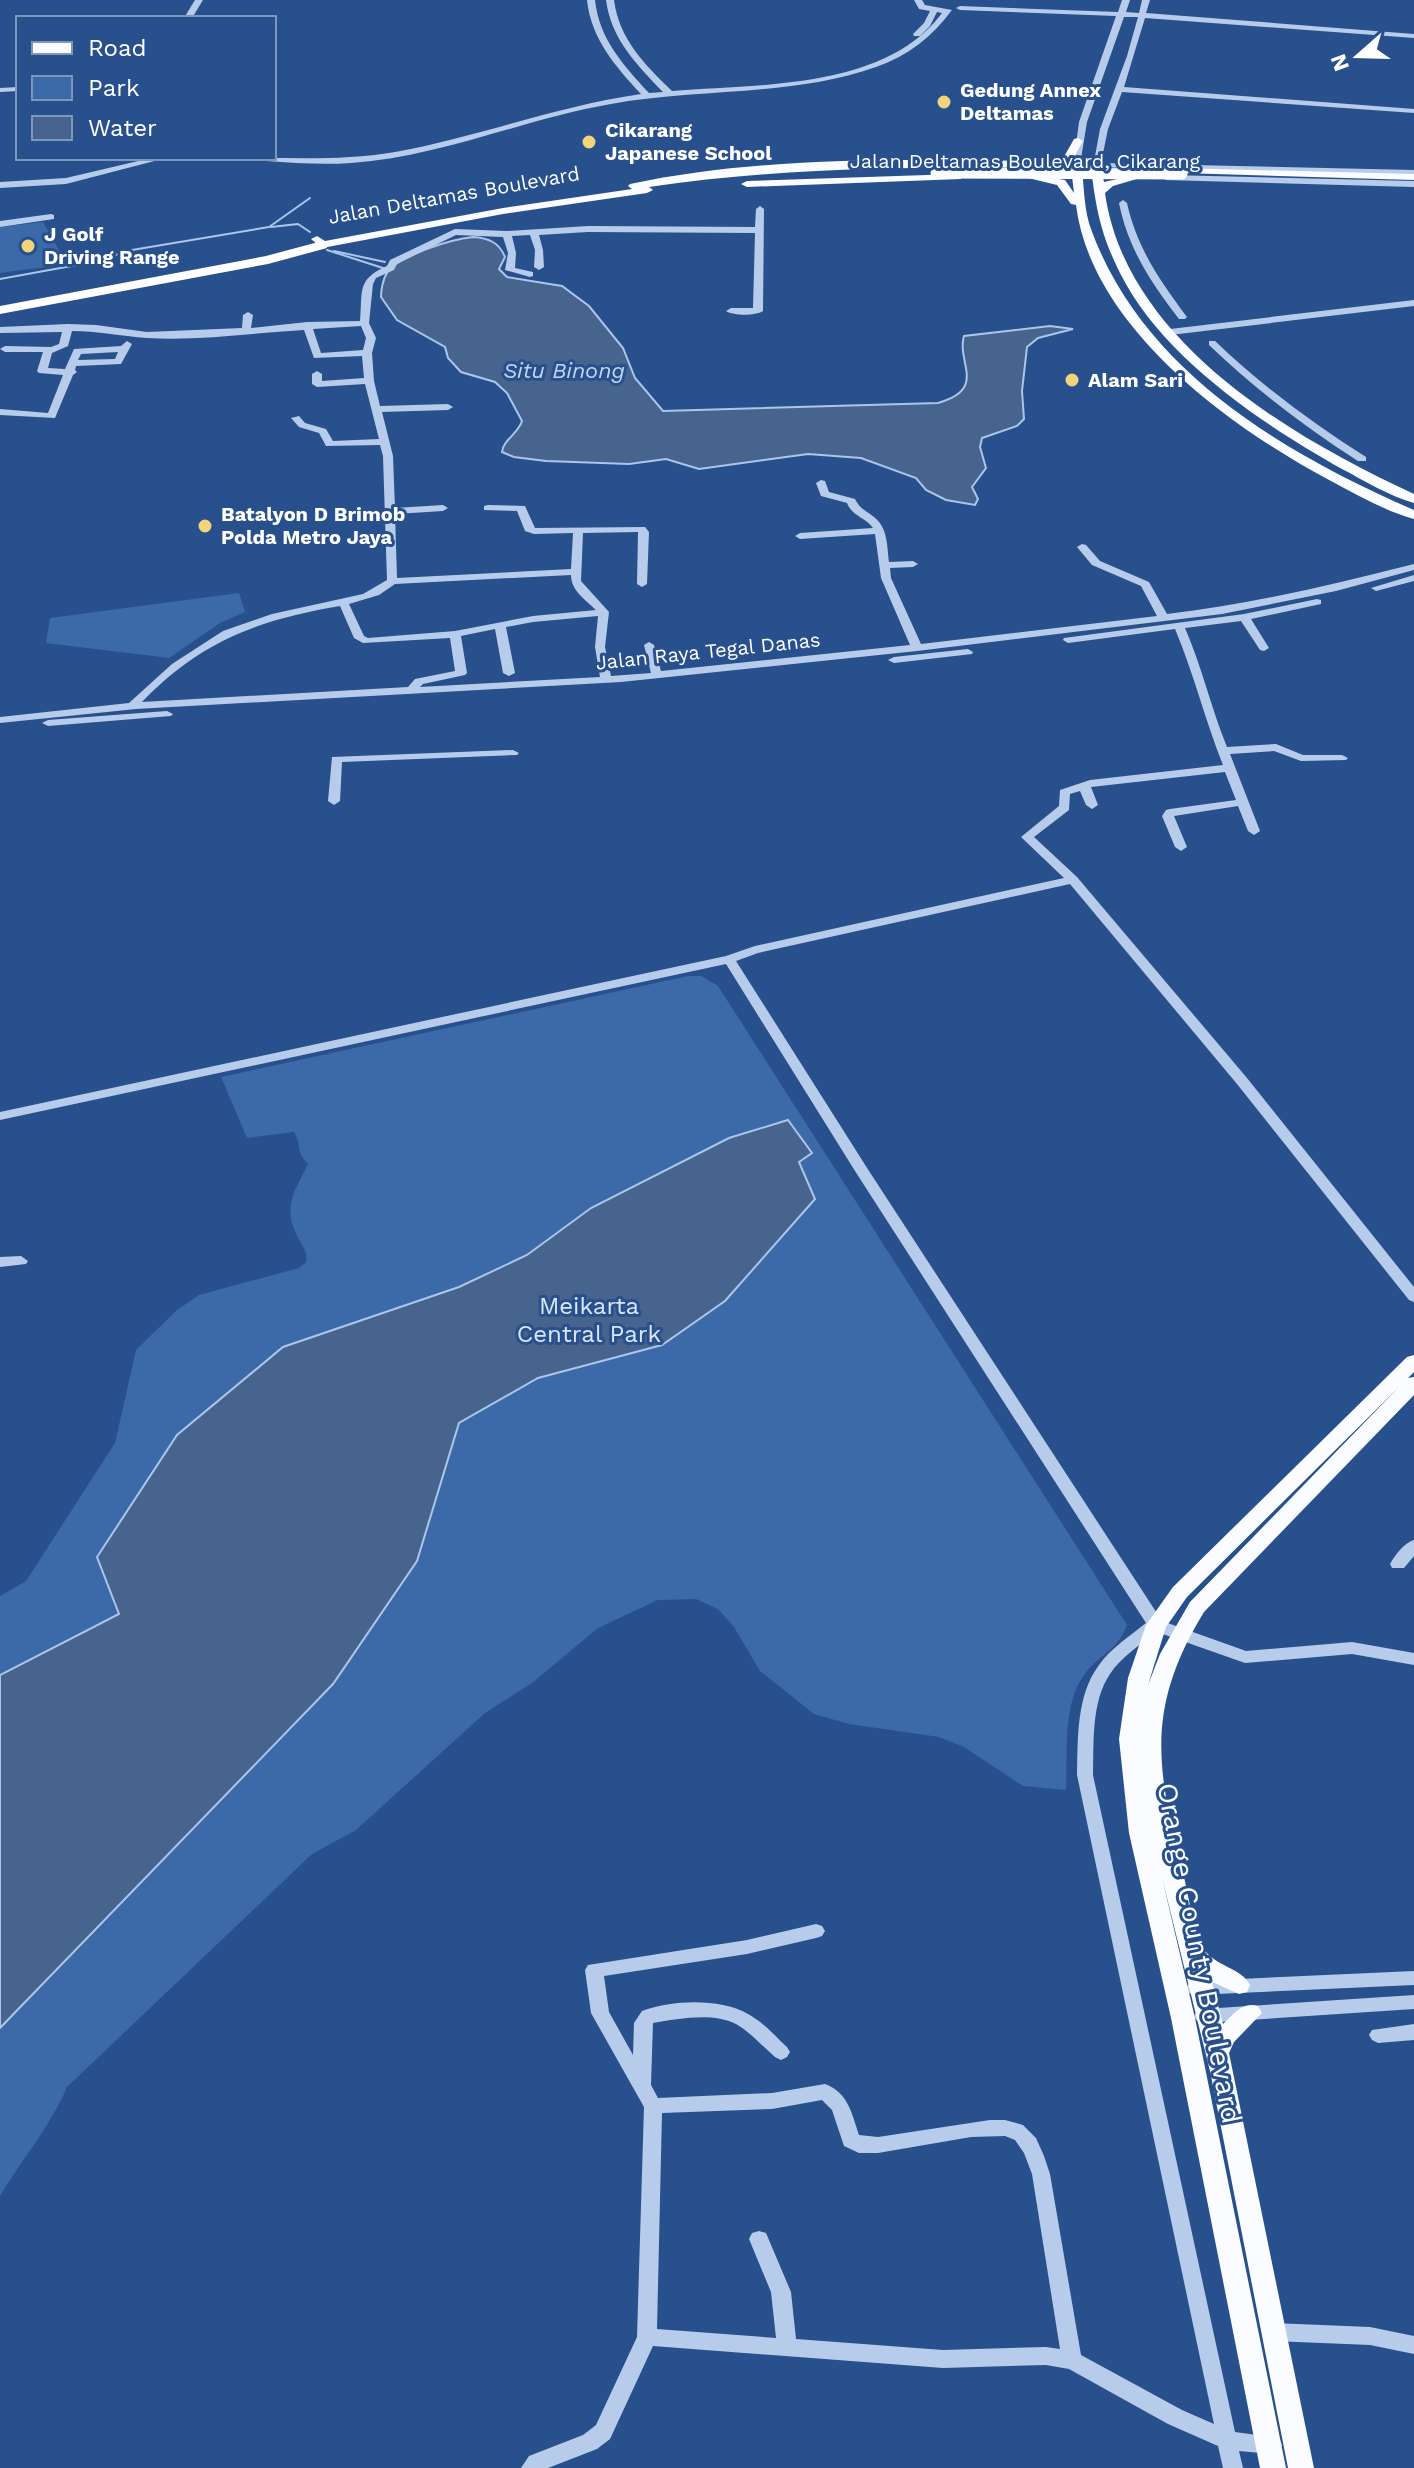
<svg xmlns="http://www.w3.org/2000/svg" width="1414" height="2468" font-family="'Work Sans',sans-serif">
  <rect width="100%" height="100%" fill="#28508c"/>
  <!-- green -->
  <g fill="#3c69a8">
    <path d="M43,222l24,42 -67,9v-46z"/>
    <path d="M239,593l6,19 -25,11 -51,35 -123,-15 4,-25z"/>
    <path d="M688,976h13l17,10 409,639c-11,28 -28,29 -43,50 -22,30 -16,80 -18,115l-43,-4 -59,-39 -25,-10 -90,-13 -35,-10 -54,-43 -26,-44 -16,-18 -22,-10 -38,1 -60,28 -66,55 -47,30 -129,117 -44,24 -245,233c-17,40 -45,72 -67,109v-600l26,-15 89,-138 21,-93 41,-40 22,-15 100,-27 7,-6c2,-9 -3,-16 -8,-24 -16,-31 -4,-46 10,-74 -13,-13 -6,-20 -14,-32l-47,6 -26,-61z"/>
  </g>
  <!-- water -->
  <g fill="#47648f" stroke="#abc6ea" stroke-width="2">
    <path d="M473,237c15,1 26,5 32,20l-6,12 8,8 55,9 27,20 34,42 12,30 28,33 275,-8c50,-14 18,-41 26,-67l86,-10 23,3 -35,9 -11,9 -5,44 2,28 -7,7 -35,12 -2,9 6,21 -14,19 6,12 -3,6 -29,-5 -20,-10 -10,-12 -55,-20 -53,-4 -109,15 -33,-10 -37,5 -83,-3 -32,-4 -12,-5c1,-12 16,-18 20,-31l-15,-28 -12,-11 -34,-10 -13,-14 -3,-11 -48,-27 -16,-23c0,-7 2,-18 6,-24 11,-18 66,-34 86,-36z"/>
    <path d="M788,1120l24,33 -13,9 16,37 -90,102 -63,44 -124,33 -79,45 -42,138 -84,123 -333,344v-353l119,-61 -22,-57 80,-122 106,-88 176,-60 68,-32 64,-47 138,-70z"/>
  </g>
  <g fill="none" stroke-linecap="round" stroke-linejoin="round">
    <!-- stream -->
    <g stroke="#abc6ea" stroke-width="2">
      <path d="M271,227l27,-3 12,8"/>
      <path d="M327,250l59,19"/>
      <path d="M334,251l51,11"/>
      <path d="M0,279l88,-16 44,-13 137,-23 41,-29"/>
    </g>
    <!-- minor -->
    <g fill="#b7ccea" fill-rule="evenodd">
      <path d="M195,0h8l-11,18h-8z"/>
      <path d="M587,0h8c4,39 29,66 54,93l14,-1c-26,-27 -52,-53 -57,-92h8c5,39 31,65 58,91 85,-7 213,-1 270,-78l-5,-1 -7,14 -10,10h-6l-1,-2 11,-11 6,-12 -11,-2 -5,-9h8l3,5 27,5c-20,27 -44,46 -76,57 -85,30 -178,21 -265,37 -87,15 -171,53 -260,59 -29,2 -56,0 -85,-2l-4,-3c42,0 88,2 133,-6 83,-15 162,-46 246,-58 -25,-27 -50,-55 -54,-94z"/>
      <path d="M1122,0h8l-4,12 13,1 3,-13h8l-4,13 268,21v4l-269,-20 -21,69 290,22v4l-292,-21 -14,37 -7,34 313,7v6l-321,-9 7,-38 27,-73 11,-39h-14l-37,105 -7,43 -7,2 6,-45 37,-106 -156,-6 -4,-2 4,-2 158,6z"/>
      <path d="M18,87v4l-18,1v-4z"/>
      <path d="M151,158h15l-100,26 -66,4v-6l66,-4z"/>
      <path d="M1168,175l246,6v6l-249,-7v-4z"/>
      <path d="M1123,200l4,3c10,45 33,78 60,114l-2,2h-6c-28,-36 -51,-71 -60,-116z"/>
      <path d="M760,206l4,3 -1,102c-8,5 -29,5 -37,0l5,-3h22l2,-75 -167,-1 -49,3 4,15 1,17 -5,3 -5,-3 1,-17 -5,-15 -18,1 4,17 -1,15 18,4v4l-3,1 -25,-7 3,-17 -5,-16 -47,-2 -59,29 -3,6 -18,8 -3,6 -4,39 7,15 -4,15 2,28 6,25 68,-2 5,3 -5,3 -66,2 11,44 2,52 48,-3 5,3 -5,3 -48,3 2,64 174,-9 2,-36 -39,1 -9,-3 -8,-20 -33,-1v-4l4,-1 37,1 10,22 110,-1 4,5 -2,52 -5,3 -5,-3 1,-52 -55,1 -2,48 28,31 -4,35 6,29 40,-3 -7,-28 5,-3 5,3 7,26 249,-26 -29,-67 -6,-44 -75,5 -5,-3 5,-3 73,-5c-8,-11 -21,-12 -26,-25l-26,-7 -5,-13 5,-3 4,1 4,11 26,7c5,10 10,11 19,18 14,11 13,29 15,45l24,-1 5,3 -5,3 -23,1 1,10 30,66 236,-28 -16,-30 -49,-21 -15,-18 5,-3 4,1 14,16 49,21 18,32c84,-10 165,-29 247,-50v6l-78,21 -114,23 -305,37 -296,31 -485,27 -136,14v-6l129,-14 43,-39 51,-33 49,-17 91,-20 24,-14 -4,-124 -3,-11 -54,1 -7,-13 -20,-6 -8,-9 8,-2 6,7 21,6 7,12 46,-2 -14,-55 -48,3 -5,-3v-10l5,-3 5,3v7l42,-3 -2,-22 -48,2 -10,-28c-52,3 -106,11 -157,8 -26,-2 -50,-7 -75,-7l-4,15 -16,7 -4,15 17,1 9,-20 47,-3 6,-5 5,3 -11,20 -45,2 -1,4 2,2 -4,3 -18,43 -55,-3v-6l48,4 15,-38 -24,-2 -2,-2 6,-19h-38l-5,-3 5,-3 46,1 8,-3 3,-12 -62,1v-6l68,-3 28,1 51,7 95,-4 1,-13 5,-3 5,3 -2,13 56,-6 53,-1c3,-31 -4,-41 27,-55l3,-6 65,-31 52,2 81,-5 167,1 1,-18zM361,326l5,12 -3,12 -42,3 -8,-24zM118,352l-3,7 -37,1 3,-6zM571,575c0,16 15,25 25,35l-63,6 -78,15 -87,7 -4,-2 -15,-32 30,-9 16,-11zM340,606l14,32 9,5 87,-5 5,33 -40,8 -7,8 -266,15c59,-61 116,-82 198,-96zM598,616l-3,31 5,30 -180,10 3,-3 42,-9 2,-2 -6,-37 34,-7 8,44 6,3 6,-3 -9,-46 27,-5z"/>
      <path d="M51,214l3,1v4l-54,8v-6z"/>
      <path d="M1414,300v6l-244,29 -5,-3 5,-3z"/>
      <path d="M1209,341h6c46,44 97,82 151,116v4h-8c-53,-34 -103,-72 -149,-116z"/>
      <path d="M1414,575v6l-38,10 -5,-3z"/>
      <path d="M1317,599l4,1v4l-70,15 18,29 -5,3 -4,-1 -19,-29 -56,7c17,39 26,80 42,119l49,-3 27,11h39l6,3 -2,2 -45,1 -27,-10 -44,3 30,77 -6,4 -6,-4 -10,-25 -64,10 13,31 -6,4 -6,-4 -13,-31 4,-6 4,-1 66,-9 -11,-28 -134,15 7,18 -6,4 -6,-4 -6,-14 -10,3 -1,16 -35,27 43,40 170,201 167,209v15l-5,-2 -172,-216 -167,-200 -312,69 -22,8 133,210 293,450 84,30 106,-9 62,11v12l-62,-11 -107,9 -88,-31c-16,12 -36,25 -47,42 -19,28 -16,69 -17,101l142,657 44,6 3,7 -3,7 -7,2 -33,-3 4,17h-20l-5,-22 -50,-22 -99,-55 -23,-4 -103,3 -290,-22 -43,93 -13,10 -49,19h-27l8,-12 54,-21 13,-10 41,-88 7,-230 -53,-94 -6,-43 3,-5 159,-25 69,-16 6,2 3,5 -3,5 -6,2 -69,16 -143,22 5,36 24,43 1,-32 8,-12c31,-11 77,-13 106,3 15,8 27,22 39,33l3,5 -3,5 -6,3 -6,-3c-13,-11 -25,-25 -39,-33 -24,-12 -58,-5 -83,-1l-2,62 7,13 114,-5 53,-9c23,8 27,30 34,51l19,2 112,-17h15l18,5 13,13 8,18 6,18 31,181 101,55 32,14 -137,-649c1,-37 -1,-79 22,-110 12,-17 31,-29 47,-42l-291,-452 -129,-207 -726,156v-8l726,-156 29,-10 309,-68 -43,-41 38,-31 1,-16 30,-10 133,-15c-18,-45 -29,-91 -48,-136l-107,14 -5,-3 1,-2 180,-24zM822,2100l10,10 12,36 15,7h19l93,-16 34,-1 10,4 9,13 8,21 28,175 -14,-2 -103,3 -147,-11 -5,-47 -25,-59 -7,-2 -7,2 -3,6 22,53 5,46 -119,-9 5,-216 110,-4z"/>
      <path d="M968,649l5,3 -1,2 -78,9 -6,-3 6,-3z"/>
      <path d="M167,711l6,3 -2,2 -123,10 -6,-3 6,-3z"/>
      <path d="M513,750l6,3 -2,2 -175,7 -2,39 -6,4 -6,-4 4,-44z"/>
      <path d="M21,1256l7,5 -2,3 -26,3v-10z"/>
      <path d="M1414,1540v16l-10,12h-12l-2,-4c5,-9 14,-21 24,-24z"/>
      <path d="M1414,1971v14l-219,10 -6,-2 -3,-5 3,-5 6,-2z"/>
      <path d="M1414,1995v14l-211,14 -6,-2 -3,-5 3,-5 6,-2z"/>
      <path d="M1414,2024v16l-36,3 -6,-3 -3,-5 3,-5z"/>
      <path d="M1273,2323l97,4 44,9v18l-44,-9 -97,-4 -7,-3 -3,-6 3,-6z"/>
    </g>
    <!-- major -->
    <g fill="#fafcff" fill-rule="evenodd">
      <path d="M1078,138l5,3 -10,18 -6,3 33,1 4,19 31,-7 5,3 -27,8 -8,7c21,148 186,244 309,301v9c-25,-7 -49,-22 -72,-34 -79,-44 -181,-113 -222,-196 -19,-38 -24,-64 -29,-105h-9c2,19 2,42 9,61 51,141 192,224 323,281v9c-29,-8 -57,-24 -83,-38 -100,-53 -240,-154 -255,-276l-5,-1 -14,-19 -33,-8 5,-3 36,6 9,13 -3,-25c-141,-1 -282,-2 -422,19l4,3 -6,3 -144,21 -181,34 -11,-9 6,-3 8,5 178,-33 129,-19 -4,-3 2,-2c136,-29 280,-24 418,-23l17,-6 9,-16z"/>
      <path d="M1177,168l237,6v6l-233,-7 -5,-3z"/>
      <path d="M957,174l4,1v4l-214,8 -6,-3 6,-3z"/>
      <path d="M1414,1355v17l-6,6 6,-1v18l-210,217c-60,98 -47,159 -20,265 4,17 11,58 19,71 11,18 39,20 47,37l-3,7 -8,2 -27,-12 11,42c11,-10 19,-23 35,-18l4,7 -28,29 -5,11 85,415h-26l-78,-397 -48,-193 33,140 91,450h-26l-89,-450 -42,-185 -10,-94 9,-61 18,-53 27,-38 234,-230zM1398,1388l-208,214 -30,52 -12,31 18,-58 21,-30z"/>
    </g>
    <!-- highway -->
    <path fill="#fff" fill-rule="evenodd" d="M322,241l5,1v6l-59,16 -268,50v-8l266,-50z"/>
    <!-- major-bridge -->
    <path stroke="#fafcff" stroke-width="11" d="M936,173l246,1"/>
  </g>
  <!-- markers -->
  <g fill="#f2d47c" stroke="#28508c" stroke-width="3">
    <circle cx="944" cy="102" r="8"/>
    <circle cx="589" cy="142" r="8"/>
    <circle cx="28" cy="246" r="8"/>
    <circle cx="1072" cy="380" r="8"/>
    <circle cx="205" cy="526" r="8"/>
  </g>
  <g text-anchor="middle" stroke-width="6" stroke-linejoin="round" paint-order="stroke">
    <!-- far-poi labels -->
    <g font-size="20" font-weight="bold" fill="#fff" stroke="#28508c" text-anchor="start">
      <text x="960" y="97">Gedung Annex<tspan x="960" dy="23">Deltamas</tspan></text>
      <text x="605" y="137">Cikarang<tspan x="605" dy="23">Japanese School</tspan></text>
      <text x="44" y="241">J Golf<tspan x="44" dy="23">Driving Range</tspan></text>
      <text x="1088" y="387">Alam Sari</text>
      <text x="221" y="521">Batalyon D Brimob<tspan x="221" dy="23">Polda Metro Jaya</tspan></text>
    </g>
    <!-- far-street labels -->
    <g font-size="20" fill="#fff" stroke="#28508c">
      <text x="1025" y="168">Jalan Deltamas Boulevard, Cikarang</text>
      <text transform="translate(454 195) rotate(-10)" y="7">Jalan Deltamas Boulevard</text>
      <text transform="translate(708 651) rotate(-6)" y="7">Jalan Raya Tegal Danas</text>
    </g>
    <!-- far-water labels -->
    <g font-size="22" font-style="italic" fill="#c3d6f1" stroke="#28508c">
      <text x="564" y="378">Situ Binong</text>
    </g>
    <!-- park labels -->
    <g font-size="24" fill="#dbe7f8" stroke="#28508c">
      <text x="589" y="1314">Meikarta<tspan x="589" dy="28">Central Park</tspan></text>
    </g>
    <!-- near-street labels -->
    <g font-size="28" fill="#fff" stroke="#28508c">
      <text transform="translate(1200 1953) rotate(79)" y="10">Orange County Boulevard</text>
    </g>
  </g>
  <!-- legend -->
  <rect x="16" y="16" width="260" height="144" fill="#28508c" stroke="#7e96ba" stroke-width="2"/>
  <rect x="32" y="42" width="40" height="12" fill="#fafcff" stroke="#7e96ba" stroke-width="2"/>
  <text x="88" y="56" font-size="24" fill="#ffffff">Road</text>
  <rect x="32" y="76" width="40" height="24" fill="#3c69a8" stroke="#7e96ba" stroke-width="2"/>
  <text x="88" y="96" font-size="24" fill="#ffffff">Park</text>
  <rect x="32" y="116" width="40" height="24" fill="#47648f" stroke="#7e96ba" stroke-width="2"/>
  <text x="88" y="136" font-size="24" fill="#ffffff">Water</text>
  <!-- north arrow -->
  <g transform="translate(1358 56) rotate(250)" stroke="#28508c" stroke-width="6" paint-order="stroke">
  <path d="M0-6L14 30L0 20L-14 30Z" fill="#ffffff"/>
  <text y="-12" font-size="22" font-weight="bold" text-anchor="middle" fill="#ffffff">N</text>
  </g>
</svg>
